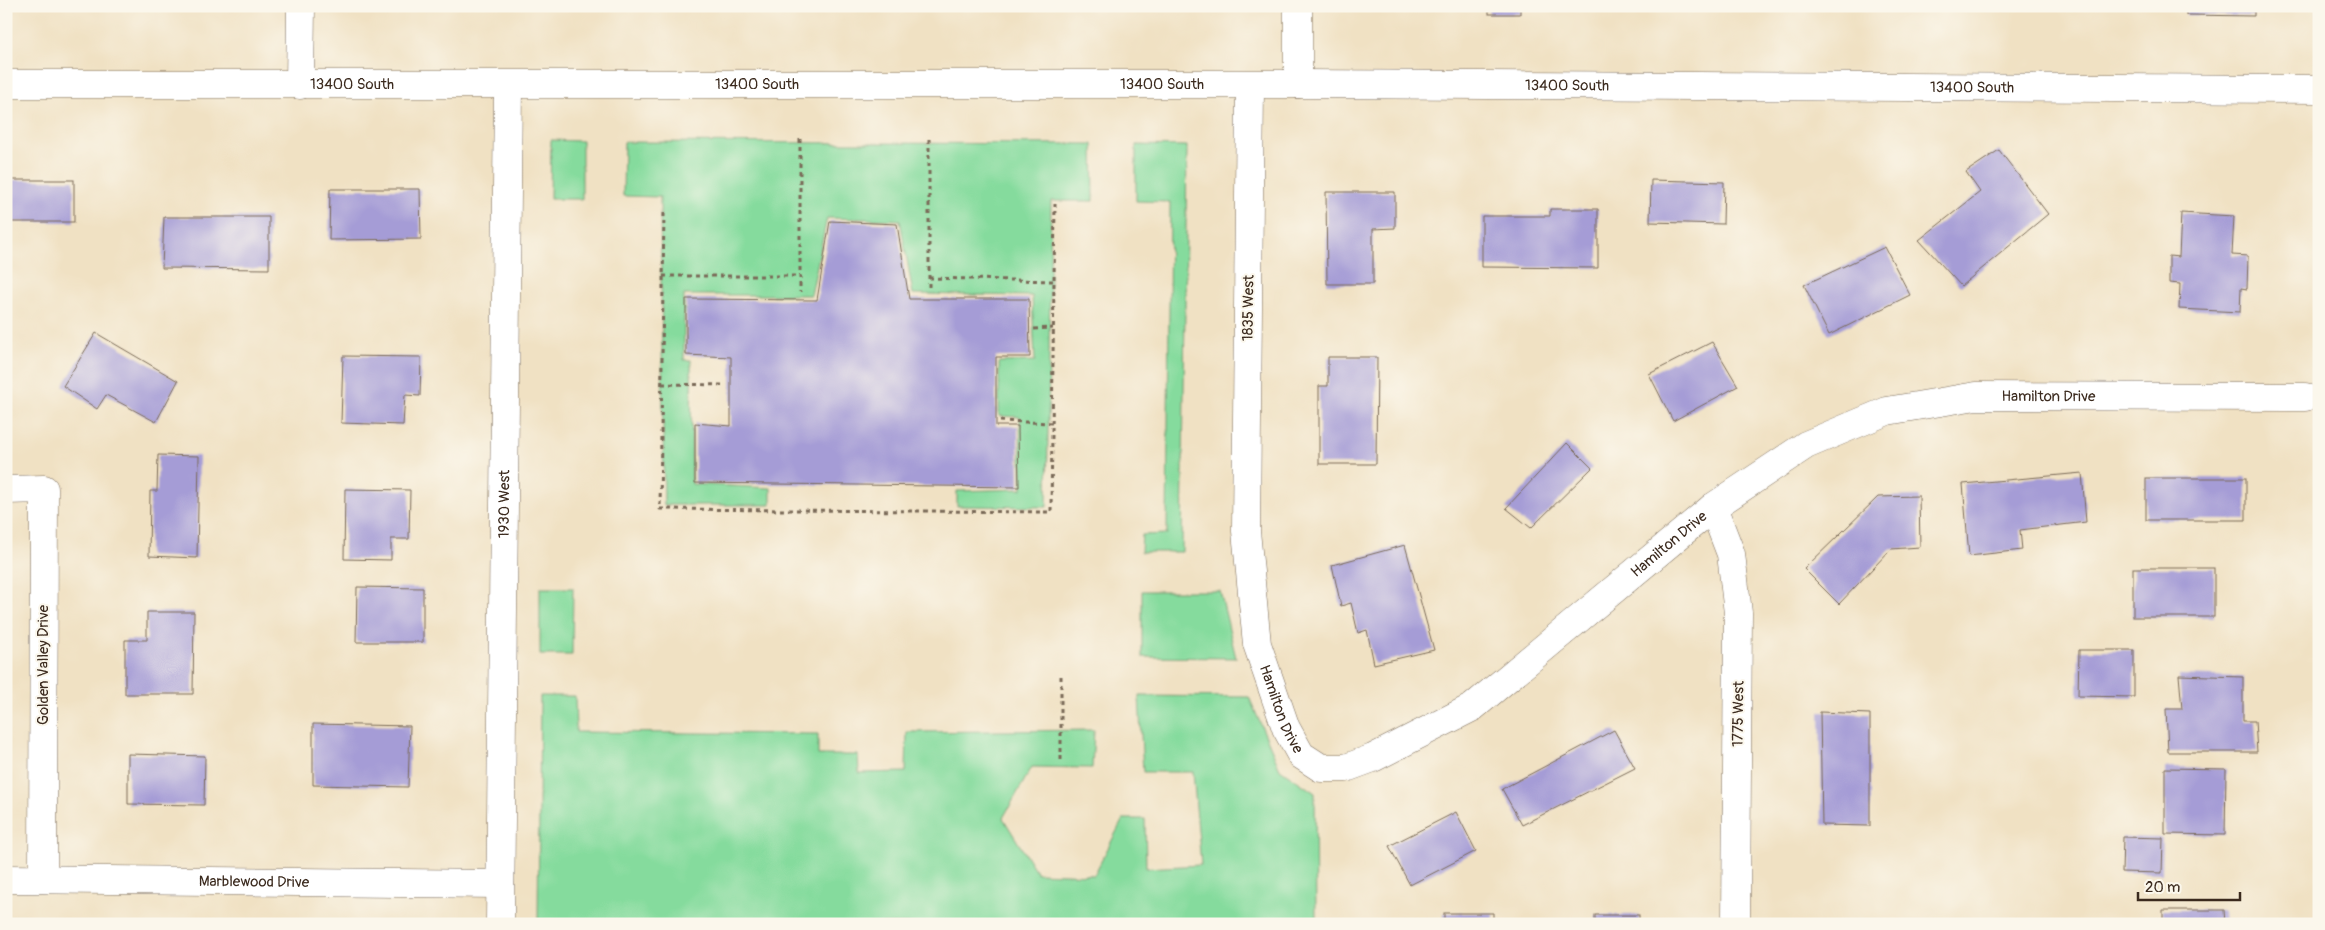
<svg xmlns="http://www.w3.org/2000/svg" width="2325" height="930" font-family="Pangolin,sans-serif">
  <rect width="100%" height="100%" fill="#fbf7ec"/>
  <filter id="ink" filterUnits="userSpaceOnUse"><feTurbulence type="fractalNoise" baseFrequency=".02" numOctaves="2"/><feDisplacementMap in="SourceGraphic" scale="10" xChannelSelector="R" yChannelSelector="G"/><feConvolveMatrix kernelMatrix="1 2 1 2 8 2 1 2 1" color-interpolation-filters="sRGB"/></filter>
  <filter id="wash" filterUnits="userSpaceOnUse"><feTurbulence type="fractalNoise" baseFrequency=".0096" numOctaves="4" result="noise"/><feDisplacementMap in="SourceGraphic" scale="20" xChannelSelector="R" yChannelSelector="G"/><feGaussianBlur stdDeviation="1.12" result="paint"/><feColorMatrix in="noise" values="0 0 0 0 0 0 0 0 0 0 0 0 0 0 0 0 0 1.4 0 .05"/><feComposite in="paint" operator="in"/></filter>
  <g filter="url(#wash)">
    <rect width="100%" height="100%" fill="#f0e1c3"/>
    <!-- green -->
    <g fill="#85db9d" stroke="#60825e">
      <path d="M551,140l31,1v58h-32z"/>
      <path d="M624,142l469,2 1,57h-43l-4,306 -90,-1v-15l65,-2 -2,-72 -21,-1v-54l36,-1 -3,-65 -119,-2 -13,-74 -73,-2 -16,77h-127v65h7l1,124 79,4v17h-107l-4,-308 -37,-1z"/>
      <path d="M1136,145l51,1 -5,406h-41l1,-17 25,-1 3,-332 -34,-1z"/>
      <path d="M540,588h33l-1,67h-32z"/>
      <path d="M1142,591h78l16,67 -94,-1z"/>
      <path d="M540,696h35l1,36 242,2v21h40l1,18 47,-1 1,-40 187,-2 -2,38 -60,-1 -29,51 34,55 57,2 29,-56h22l1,49 55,-3 -8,-93h-50l-4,-76 110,1 31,72 35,24 1,131h-778z"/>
    </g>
    <g id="blocks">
      <!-- building -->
      <g fill="#a59cd6">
        <rect x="1489" y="6" width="31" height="8"/>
        <rect x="1890" y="6" width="26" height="3"/>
        <path d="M2186,6h68v10l-68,-1z"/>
        <path d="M1999,150l49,64 -87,72 -42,-46 61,-48 -14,-20z"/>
        <rect x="6" y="180" width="68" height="42"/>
        <path d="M1651,180l73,2 -1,42 -73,-2z"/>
        <path d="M330,189h90l1,50 -92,1z"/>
        <path d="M1326,192h69v36l-22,1v55h-46z"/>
        <path d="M1550,209h48v59l-116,-1v-51h68z"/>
        <path d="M2181,213l53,3 -2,39 16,1 -1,33 -6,-1 -1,24 -61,-3 1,-25 -11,-1v-27l10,1z"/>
        <path d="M164,217h105v52l-107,-1z"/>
        <path d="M830,221l67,3 12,75h120l1,58h-34v69h22l1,61 -324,-4v-60l36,3v-69l-45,-2v-56l131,1z"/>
        <path d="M1885,247l25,48 -81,40 -25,-50z"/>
        <path d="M96,333l82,48 -22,41 -50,-27 -9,14 -34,-23z"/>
        <path d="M1712,342l26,44 -65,35 -24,-47z"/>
        <path d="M343,356l78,1 -1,39 -15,-1 -2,30 -62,-2z"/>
        <path d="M1328,357h49l-1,107h-57v-78h9z"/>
        <path d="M1567,443l25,25 -61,60 -25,-20z"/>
        <path d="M158,455l41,1 -2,102 -48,-2 1,-65h7z"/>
        <path d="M2082,473l4,49 -66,8 2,20 -53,6 -6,-72z"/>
        <rect x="2146" y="478" width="100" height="42"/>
        <path d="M345,489l65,1 -1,49h-18v21l-47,-1z"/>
        <path d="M1919,496l1,51 -29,2 -52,55 -35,-35 74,-72z"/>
        <path d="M1405,545l29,105 -60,14 -7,-34 -9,3 -7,-30 -10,3 -9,-41z"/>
        <rect x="2133" y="568" width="81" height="49"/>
        <path d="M357,587l66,1v54h-67z"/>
        <path d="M147,612h47l-1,82h-68v-54h22z"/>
        <path d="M2079,650h55v47l-56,-1z"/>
        <path d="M2179,675l64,2v44h12l2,31h-89l-2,-43h16z"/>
        <path d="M1820,712l50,2v112l-48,-1z"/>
        <path d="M313,724l97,2 -2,61 -95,-2z"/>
        <path d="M1614,730l21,38 -113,57 -20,-36z"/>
        <path d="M128,754l77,2 -1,49 -76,-1z"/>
        <path d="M2165,768l61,1 -1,66 -60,-1z"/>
        <path d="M1456,812l20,39 -66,34 -21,-39z"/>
        <path d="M2123,837l40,1 -1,35 -40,-1z"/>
        <path d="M2163,910h61l1,14h-62z"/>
        <rect x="1444" y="913" width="49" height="11"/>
        <rect x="1595" y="915" width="44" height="9"/>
      </g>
    </g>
  </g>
  <g filter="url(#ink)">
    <use href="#blocks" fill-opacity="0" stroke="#7a6a58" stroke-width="1"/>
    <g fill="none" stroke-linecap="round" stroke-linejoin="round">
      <!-- street casing -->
      <g stroke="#7a6a58" stroke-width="29">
        <g id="street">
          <path d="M1298,6v78"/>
          <path d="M300,85l1,-79"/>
          <path id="s1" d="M1250,85l-4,446 11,113 29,84 15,27 20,13h25l27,-10 100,-51 240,-200 93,-62 81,-34 89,-15 329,1"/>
          <path d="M6,490l38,-1 -1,390"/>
          <path d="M1713,507l18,47 7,59 -2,311"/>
          <path id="s2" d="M6,879l494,5"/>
          <path id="s3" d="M500,924l8,-839"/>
        </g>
      </g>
      <!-- secondary casing -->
      <g stroke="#7a6a58" stroke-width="29">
        <g id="secondary">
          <path id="s4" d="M6,84h1292l1021,5"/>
        </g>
      </g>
      <!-- path -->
      <g stroke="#7a6a58" stroke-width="3" stroke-dasharray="4 4" stroke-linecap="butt">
        <path d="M800,139v153"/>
        <path d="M929,139v150"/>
        <path d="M664,213l-4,296 391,3 4,-308"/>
        <path d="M663,276h137"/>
        <path d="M929,278l125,3"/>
        <path d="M1034,329l19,-1"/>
        <path d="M662,384l64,1"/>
        <path d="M1000,421l53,2"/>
        <path d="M1061,676v88"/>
      </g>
      <!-- street -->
      <use href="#street" stroke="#fff" stroke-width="28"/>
      <!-- secondary -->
      <use href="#secondary" stroke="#fff" stroke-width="28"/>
    </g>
  </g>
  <g text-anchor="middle" stroke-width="4" stroke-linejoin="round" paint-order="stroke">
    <!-- street labels -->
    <g font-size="15" fill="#3b2a1e" stroke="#fbf7ec">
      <text dy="5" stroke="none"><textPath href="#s4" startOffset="346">13400 South</textPath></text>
      <text dy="5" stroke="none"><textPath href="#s4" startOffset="751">13400 South</textPath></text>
      <text dy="5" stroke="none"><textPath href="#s4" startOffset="1156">13400 South</textPath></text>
      <text dy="5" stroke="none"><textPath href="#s4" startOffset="1561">13400 South</textPath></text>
      <text dy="5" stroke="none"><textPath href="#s4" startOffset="1966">13400 South</textPath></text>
      <text transform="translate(1248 308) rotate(-89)" y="5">1835 West</text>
      <text dy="5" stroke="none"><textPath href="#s1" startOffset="1544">Hamilton Drive</textPath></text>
      <text dy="5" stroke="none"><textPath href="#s3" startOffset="420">1930 West</textPath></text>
      <text dy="5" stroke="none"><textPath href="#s1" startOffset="1124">Hamilton Drive</textPath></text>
      <text transform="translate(43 665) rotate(-90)" y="5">Golden Valley Drive</text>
      <text dy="5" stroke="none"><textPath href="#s1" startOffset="629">Hamilton Drive</textPath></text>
      <text transform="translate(1738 714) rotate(-89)" y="5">1775 West</text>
      <text dy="5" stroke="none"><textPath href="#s2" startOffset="248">Marblewood Drive</textPath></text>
    </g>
  </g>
  <!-- margin -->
  <rect width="2325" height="930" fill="none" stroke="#fbf7ec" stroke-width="25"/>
  <!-- scale -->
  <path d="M2138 892v8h102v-8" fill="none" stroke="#3b2a1e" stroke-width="2.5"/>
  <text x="2145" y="892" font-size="15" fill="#3b2a1e" stroke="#fbf7ec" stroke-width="4" paint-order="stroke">20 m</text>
</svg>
